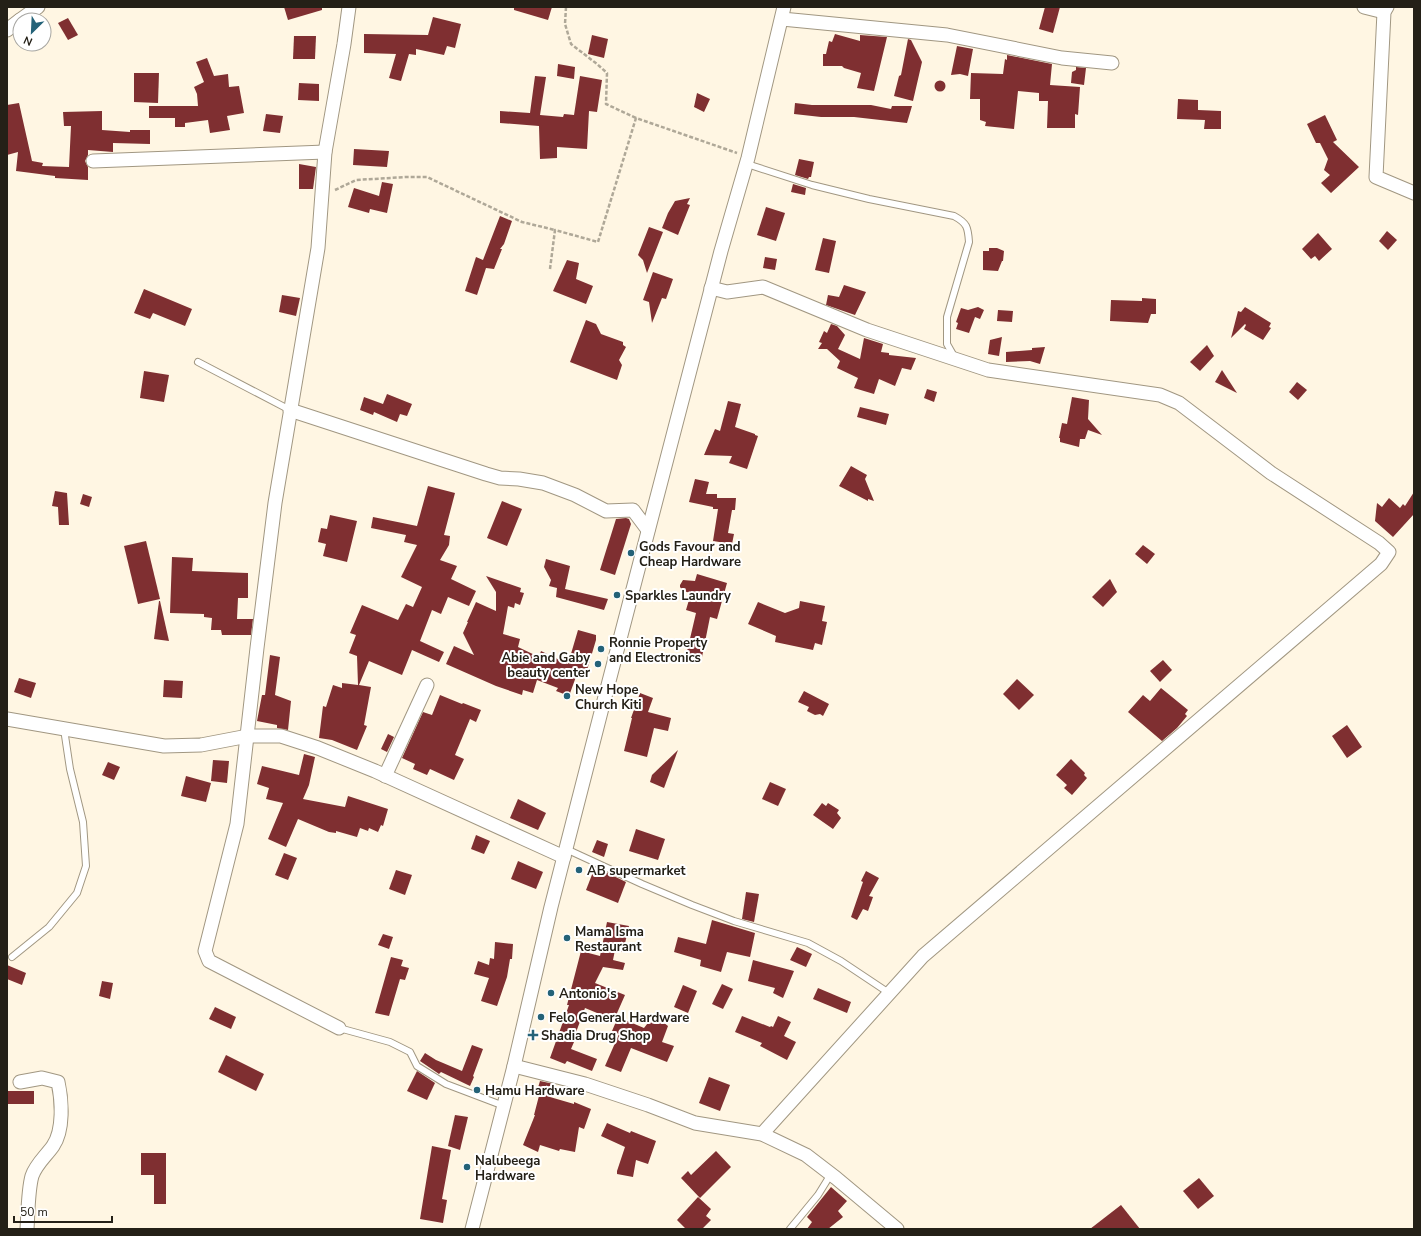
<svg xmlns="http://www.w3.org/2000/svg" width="1421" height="1236" font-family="'Nunito Sans',sans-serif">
  <rect width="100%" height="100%" fill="#fff6e3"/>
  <!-- building -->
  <g fill="#7f2f31">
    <path d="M284,7h38v3l-34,10z"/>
    <path d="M514,7h38l-4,13 -34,-10z"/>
    <path d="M1045,7h15l-7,26 -14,-4z"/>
    <path d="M433,17l28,7 -6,24 -8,-2 -3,9 -28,-6v6l-7,-1 -8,27 -12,-3 7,-24 -32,-1v-19l64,1z"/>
    <path d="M68,18l10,17 -10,5 -10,-17z"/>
    <path d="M835,34l25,7v-6l27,2 -13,54 -17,-3 4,-15 -17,-5 -2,-2h-19v-12h3l3,-13 3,1z"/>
    <path d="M592,35l16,4 -4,19 -16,-4z"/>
    <path d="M294,36h22l-1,23h-22z"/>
    <path d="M908,39l3,1 11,22 -9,39 -19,-5 5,-20 2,-1z"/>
    <path d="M957,46l16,3 -5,27 -8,-2 -9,1z"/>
    <path d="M1007,55l45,9 -2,21 30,2 -2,28 -3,-1v14h-28l1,-27h-9v-8l-21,-2 -4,38 -29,-3 1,-4 -6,-2v-21h-10l1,-26 32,1 2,-15 2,1z"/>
    <path d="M207,58l7,18 14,-2 1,13 10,-1 5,27 -17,3 3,14 -20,3 -2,-13 -23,3v4h-10v-9h-26v-12h49l-1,-12 -3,-7 10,-5 -8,-20z"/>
    <path d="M558,64l17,3 -1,12 -17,-3z"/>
    <path d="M1076,67l10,1 -2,17 -13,-2 1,-11 4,-2z"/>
    <path d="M134,73h25l-1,30 -24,-1z"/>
    <path d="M535,76l11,1 -6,38 23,2 1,-3 10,1 6,-39 22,4 -5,32 -8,-1 -2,38 -30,-2v11l-17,1 -1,-33 -39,-3v-12l30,2z"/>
    <circle cx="940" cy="86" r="5.5"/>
    <path d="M299,83l20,1v17l-21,-1z"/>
    <path d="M697,93l13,6 -6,13 -10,-5z"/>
    <path d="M1178,99l20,1v10l23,1v18h-17l1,-9 -28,-1z"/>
    <path d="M19,103l13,58 11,2 -1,3 27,1 2,-41h-7l-1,-14 39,-1v19l28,2v-2h20v14l-37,-1v9l-25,-2v5l-3,6 3,6v13l-33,-2v-2l-39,-5 2,-19 -11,3v-50z"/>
    <path d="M795,103l17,2h59l20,4 1,-3h20l-5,17 -53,-6h-33l-27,-3z"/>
    <path d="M266,114l17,2 -3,17 -17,-2z"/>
    <path d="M1325,115l12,25 -4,2 26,25 -28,26 -10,-10 9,-8 -6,-5 4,-11 -8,-16h-4l-9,-19z"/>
    <path d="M354,149l35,2 -2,16 -34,-2z"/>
    <path d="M799,159l15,3 -3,15h-2l-1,2 -13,-4z"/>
    <path d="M299,164l17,3 -3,22h-14z"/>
    <path d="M382,182l11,2 -6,29 -17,-4 -1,4 -21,-6 6,-19 25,8z"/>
    <path d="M793,184l13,4 -1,7 -14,-3z"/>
    <path d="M690,198l-3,6 3,1 -12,30 -16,-7 6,-15 7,-12z"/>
    <path d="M766,207l19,6 -9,28 -19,-6z"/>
    <path d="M500,216l12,5 -8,23 -4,5h2l-8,20 -8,-1 -9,27 -12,-4 11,-34 7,3z"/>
    <path d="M649,227l14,5 -16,41 -4,-13 -5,-5z"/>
    <path d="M1387,231l10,9 -9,10 -9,-9z"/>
    <path d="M1318,233l14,16 -13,12 -4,-5 -4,3 -9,-10z"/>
    <path d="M823,238l13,3 -7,32 -14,-3z"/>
    <path d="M989,248h8l7,3 -1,10h-1l-4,10 -15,-1v-19h6z"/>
    <path d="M765,257l12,2 -2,11 -12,-2z"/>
    <path d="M567,260l12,3 -3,16 17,7 -7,18 -33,-13z"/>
    <path d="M653,272l20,7 -7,20 -4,-1 -10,25 -3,-21 -6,-2z"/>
    <path d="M844,285l22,7 -11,23 -29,-10 2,-10 11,2z"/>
    <path d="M144,289l48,20 -7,17 -32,-13 -3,6 -16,-6z"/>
    <path d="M282,295l18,3 -4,18 -17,-4z"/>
    <path d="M1142,298l14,1v15h-5l-3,9 -38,-2 1,-21 31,1z"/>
    <path d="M978,307l6,3 -4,9 -5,-2 -6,16 -13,-4 2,-6 -2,-1 5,-14 7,2z"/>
    <path d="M1245,307l26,16 -2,4 2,1 -8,12 -19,-11 2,-4 -1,-1 -14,14 7,-27 3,1z"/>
    <path d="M998,310l15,1 -1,11 -15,-1z"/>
    <path d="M586,320l10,4 5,10 22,8v3l3,2 -7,13 3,5 -5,15 -47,-18z"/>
    <path d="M831,324l6,2 8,9 -7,14 22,10 4,-21 19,6 -2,8 8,1v2l27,3 -5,12 -9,-2 -7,18 -16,-7 -5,15 -20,-6 4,-10 -21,-10 3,-7 -13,-12h-9l4,-6 -3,-1 5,-11 3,2z"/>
    <path d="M1002,337l-3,19 -11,-2 2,-14z"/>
    <path d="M1207,345l7,11 -14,15 -10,-9z"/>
    <path d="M1045,347l-5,17 -10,-3 -24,1v-10l26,-2v-2z"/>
    <path d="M1222,370l15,23 -22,-11z"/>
    <path d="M144,371l25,4 -5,27 -24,-4z"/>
    <path d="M1297,382l10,8 -9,10 -9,-8z"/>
    <path d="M927,389l10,3 -3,10 -10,-4z"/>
    <path d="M387,394l25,10 -5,12 -7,-2 -3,8 -23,-10 -1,3 -13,-5 4,-13 19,7z"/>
    <path d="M1072,397l17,3 -1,19 14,16 -14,-5 -3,9h-5l-1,8 -19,-5v-4h-1l3,-15 5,1z"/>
    <path d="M728,401l13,3 -6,23 20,7v1l3,1 -11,33 -18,-6 3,-7 -28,-1 11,-26 5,2z"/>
    <path d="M860,407l29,7 -3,11 -29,-8z"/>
    <path d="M851,466l16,9 -2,4 9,22 -6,-2v2l-29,-15z"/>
    <path d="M695,479l14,3 -3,12h11v4h19l-1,12h-3l-4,23 6,1 -2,10 -19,-3 5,-32h-5v-2l-24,-5z"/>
    <path d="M428,486l27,7 -11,42 6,1 -1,9 -9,15 17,6 -6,13 25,12 -7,15 -21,-9 -7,17 -9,-4 -12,31 24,11 -5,10 -27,-12 -10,25 -33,-14 -10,24 12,2 -7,38 3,1 -10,24 -25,-10 -13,-2 4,-32 3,1 7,-22 9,3v-5l16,2 -1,-29 -8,-3 7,-18 -6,-2 12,-28 36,15 8,-16 7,3 9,-20 -21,-10 16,-32 -13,-3 2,-7 -35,-7 2,-11 44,9z"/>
    <path d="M55,491l12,2 2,32h-10l-1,-18 -6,-1z"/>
    <path d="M1414,492v22l-21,23 -18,-16 2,-18 5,4 7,-9 11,10 3,-4 2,2z"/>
    <path d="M83,494l9,3 -3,10 -9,-3z"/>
    <path d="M502,501l20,8 -15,37 -20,-8z"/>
    <path d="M330,515l27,6 -10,41 -24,-6 3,-12 -8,-2 3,-14 6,1z"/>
    <path d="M626,518l3,1 2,5 -16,51 -15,-5 16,-51z"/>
    <path d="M146,541l14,58 -22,5 -14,-58z"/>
    <path d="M1143,545l12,9 -8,10 -12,-10z"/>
    <path d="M172,557l21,1 -1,13 56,2v25h-10l-1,21h16l-2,16h-29l-1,-5h-10l1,-12 -8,-1v-3l-34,-1z"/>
    <path d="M546,559l24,7 -5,23 43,10 -4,11 -48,-13 1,-9 -8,-2 2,-6 -7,-13z"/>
    <path d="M697,574l30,9 -10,36 -7,-2 -8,40 -5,-1 -1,6 -11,-2 11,-47 -10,-3 5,-17 -8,-2 -3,-4v-2l3,-5 12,1z"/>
    <path d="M486,576l35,12 -1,4 4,1 -4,12 -5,-2 -1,5 -6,-2 -5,28 17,5 -2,8 21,10 2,-6 27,13 10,-34 18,5v5l-11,37 -8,-3 -8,22 -13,-5 2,-3 -21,-8 -4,13 -10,-3 -1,5 -26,-9 -50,-22 8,-18 20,9 -11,-22 5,-11h-1l9,-20 20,9v-19z"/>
    <path d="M1110,579l7,13 -14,15 -11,-10z"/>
    <path d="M159,601h1l9,40 -15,-2z"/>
    <path d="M800,601l25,5 -3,15 5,1 -5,23 -7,-2 -2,7 -38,-8 1,-6 -28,-12 10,-22 27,11 14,-5z"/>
    <path d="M270,655l10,2 -5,38 16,6 -3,29 -11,-2v-3l-20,-4 5,-26h3z"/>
    <path d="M1163,660l9,10 -12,12 -10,-11z"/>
    <path d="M19,678l17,5 -5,15 -17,-6z"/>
    <path d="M1017,679l17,16 -15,15 -16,-16z"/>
    <path d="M164,680l19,1 -1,17 -19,-1z"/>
    <path d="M1161,688l27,22 -3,4 2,2 -10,12 -15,13 -34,-29 15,-17 7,6z"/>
    <path d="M804,691l25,13 -6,12 -3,-2 -5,1 -8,-4 2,-4 -11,-5z"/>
    <path d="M640,693l13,5 -5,14 23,6 -3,13 -14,-3 -7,29 -23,-6 8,-33h-1z"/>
    <path d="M440,695l22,9 1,-1 18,7 -5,12 -6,-3 -15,36 9,4 -10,21 -24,-11 -3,6 -14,-6 2,-5 -13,-6 21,-46 9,3z"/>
    <path d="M1347,725l15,22 -15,11 -15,-22z"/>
    <path d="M388,734l6,3 -7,15 -6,-3z"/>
    <path d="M678,750l-14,38 -14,-6 2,-7z"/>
    <path d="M304,754l11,3 -6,28 -6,14 42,8 3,-11 40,13 -5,17 -2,-1 -3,7 -9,-4 -1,3 -8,-3 -3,9 -21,-6v2l-7,-1 -31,-13 -12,28 -18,-8 15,-36 -17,-4 3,-11 -12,-4 5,-18 37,9z"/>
    <path d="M1071,759l14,14 -1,2 3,3 -15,17 -8,-7 3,-3 -11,-10z"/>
    <path d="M213,760l16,1 -2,22 -16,-2z"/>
    <path d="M108,762l12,5 -6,13 -12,-5z"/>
    <path d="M186,776l25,7 -5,19 -25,-6z"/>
    <path d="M770,782l16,7 -8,17 -16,-7z"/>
    <path d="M518,799l28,14 -8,17 -28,-12z"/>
    <path d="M822,803l4,3 2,-3 11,7 -2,3 4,5 -8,11 -20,-14z"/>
    <path d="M636,829l29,10 -7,21 -29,-9z"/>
    <path d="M476,835l14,6 -6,13 -13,-5z"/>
    <path d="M597,840l11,4 -4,13 -12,-5z"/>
    <path d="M284,853l13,5 -9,22 -13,-5z"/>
    <path d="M518,861l25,11 -7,17 -25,-10z"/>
    <path d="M595,867l31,15 -8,21 -32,-13z"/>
    <path d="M396,870l16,5 -7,20 -16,-6z"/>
    <path d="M866,871l13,7 -10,18 4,1 -5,14 -5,-2 -6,11 -6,-3 12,-35 -2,-1z"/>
    <path d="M746,892l13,2 -5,28 -12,-3z"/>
    <path d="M712,920l43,13 -5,24 -23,-5 -6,20 -21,-6 1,-6 -27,-8 4,-15 28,7z"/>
    <path d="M607,922l22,4 -6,26 -8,-2 -2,10 12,3 -2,7 -20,-3 -8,16 30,12 -11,25 -29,-12 -10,27h2l-6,14 26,10 -5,12 -25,-10 -2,3 -15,-6 19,-53h-2l14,-54 19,5z"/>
    <path d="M383,934l10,3 -4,12 -11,-4z"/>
    <path d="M495,942l18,2 -1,15h-2l-3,18 -10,29 -16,-5 8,-23 -15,-4 4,-13 11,4 1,-7 4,1z"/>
    <path d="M797,947l15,7 -6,13 -16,-7z"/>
    <path d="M391,957l12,3 -2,6 8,2 -4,12 -5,-1 -11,37 -14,-3z"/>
    <path d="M753,960l41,11 -11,27 -10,-5 2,-5 -27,-7z"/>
    <path d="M7,965l19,8 -4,12 -15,-6z"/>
    <path d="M102,981l11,2 -3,16 -11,-3z"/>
    <path d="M722,984l11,5 -10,20 -11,-5z"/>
    <path d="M683,985l14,6 -9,22 -14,-6z"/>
    <path d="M818,988l33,14 -4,11 -34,-14z"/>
    <path d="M215,1007l21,10 -5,12 -22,-10z"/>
    <path d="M654,1015l14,11 -6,16 12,4 -7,16 -36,-14 -10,24 -16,-6 14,-32 -7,-3 6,-14 26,11z"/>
    <path d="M742,1016l28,11 1,-1 2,1 5,-11 13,6 -7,14 12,6 -9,18 -27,-14 2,-3 -27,-11z"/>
    <path d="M472,1045l11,4 -10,27 1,1 -4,9 -29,-14 -2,2 -19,-13 5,-8 11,7 26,11z"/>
    <path d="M226,1055l38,19 -8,17 -38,-19z"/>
    <path d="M417,1071l18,12 -8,17 -20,-9z"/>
    <path d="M709,1077l21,8 -10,26 -21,-8z"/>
    <path d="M540,1081l14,3 -4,13 24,7v-2l17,7 -7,20 -5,-2 -4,25 -15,-3 -1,2 -19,-6 -2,7 -15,-7 12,-30h-1l6,-23 -3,-1z"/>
    <rect x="7" y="1091" width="27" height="13"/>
    <path d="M455,1115l13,2 -8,33 -12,-4z"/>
    <path d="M607,1123l23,10 1,-2 25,10 -8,23 -12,-4 -3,17 -16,-3v-3l8,-24 -24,-11z"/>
    <path d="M432,1146l19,4 -9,49 5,1 -4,23 -23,-4z"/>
    <path d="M716,1151l15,16 -31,31 -19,-20 7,-7 3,4z"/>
    <path d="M141,1153h25v51h-12v-29h-13z"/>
    <path d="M1199,1178l15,18 -16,13 -15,-18z"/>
    <path d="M831,1187l16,14 -9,10 5,6 -15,12h-21l5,-7 -5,-5z"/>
    <path d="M698,1197l13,12 -5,7 5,4 -9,9h-16l-9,-9z"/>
    <path d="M1121,1205l19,24h-50z"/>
  </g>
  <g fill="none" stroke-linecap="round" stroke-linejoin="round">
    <!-- service casing -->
    <g stroke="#a19782" stroke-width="8">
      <g id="service">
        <path d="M747,164l65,21 57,14 85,17c13,7 14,11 15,26l-22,75v27l8,14"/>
        <path d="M198,362l92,48"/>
        <path d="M566,849l76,35 50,21 42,16 74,22 33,18 48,32"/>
        <path d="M12,957l37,-30 28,-34 9,-27 -3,-44 -13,-53 -6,-40"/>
        <path d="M339,1028l51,14 20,10 7,14 29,18 58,22"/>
        <path d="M790,1229l28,-34 13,-21"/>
      </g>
    </g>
    <!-- minor casing -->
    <g stroke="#a19782" stroke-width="15">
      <g id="minor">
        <path d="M1364,7l20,5"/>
        <path d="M1387,7l-3,5 -8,165 38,16"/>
        <path d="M782,19l165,16 115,23 50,5"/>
        <path d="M20,20l18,-13"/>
        <path d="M7,30l13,-10"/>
        <path d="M93,161l232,-9"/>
        <path d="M711,288l16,4 36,-5 104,43 121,40 172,25 19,8 92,70 108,70 10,9 -8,12 -458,392 -161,178"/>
        <path d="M290,410l196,64 14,4 19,1 24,4 32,12 31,16 27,-1 15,20"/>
        <path d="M7,719l157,27 37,-1 47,-9h33l37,12 57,23 189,86"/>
        <path d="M385,776l42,-91"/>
        <path d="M339,1028l-130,-67 -4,-10 32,-127 20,-176 18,-145 43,-255 7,-96 19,-108 5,-37"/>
        <path d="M514,1066l71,18 63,21 47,18 67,11 44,21 30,23 61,51"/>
        <path d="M20,1082l22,-4 16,4c4,18 6,48 -5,64 -7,10 -17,18 -21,30 -4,14 -4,38 -5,53"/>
        <path d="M472,1229l42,-163 37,-159 50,-195 120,-461 27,-93 36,-151"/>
      </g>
    </g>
    <!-- path -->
    <g stroke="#afa898" stroke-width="2.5" stroke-dasharray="4 2" stroke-linecap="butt">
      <path d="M566,7l-1,17 6,20 26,20 10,9 -1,31 30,14"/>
      <path d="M335,190l21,-10 50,-3h21l95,45 33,8"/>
      <path d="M550,269l5,-39 43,12 38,-124 101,35"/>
    </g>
    <!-- service -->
    <use href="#service" stroke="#fff" stroke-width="6"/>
    <!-- minor -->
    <use href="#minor" stroke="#fff" stroke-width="13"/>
  </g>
  <!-- markers -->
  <g fill="#246278" stroke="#fff" stroke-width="1.5">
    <circle cx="631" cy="553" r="4"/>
    <circle cx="617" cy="595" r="4"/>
    <circle cx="601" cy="649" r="4"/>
    <circle cx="598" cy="664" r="4"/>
    <circle cx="567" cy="696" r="4"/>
    <circle cx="579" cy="870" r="4"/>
    <circle cx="567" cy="938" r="4"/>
    <circle cx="551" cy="993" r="4"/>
    <circle cx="541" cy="1017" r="4"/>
    <path d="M531 1029h4v4h4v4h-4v4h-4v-4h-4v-4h4z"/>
    <circle cx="477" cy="1090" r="4"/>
    <circle cx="467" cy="1167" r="4"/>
  </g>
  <g text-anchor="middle" stroke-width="4" stroke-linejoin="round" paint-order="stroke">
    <!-- poi labels -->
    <g font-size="13" font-weight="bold" fill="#242017" stroke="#fff" text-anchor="start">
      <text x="639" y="551">Gods Favour and<tspan x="639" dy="15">Cheap Hardware</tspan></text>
      <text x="625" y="600">Sparkles Laundry</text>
      <text x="609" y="647">Ronnie Property<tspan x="609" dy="15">and Electronics</tspan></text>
      <text x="590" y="662" text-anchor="end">Abie and Gaby<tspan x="590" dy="15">beauty center</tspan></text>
      <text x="575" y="694">New Hope<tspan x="575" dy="15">Church Kiti</tspan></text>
      <text x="587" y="875">AB supermarket</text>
      <text x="575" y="936">Mama Isma<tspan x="575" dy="15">Restaurant</tspan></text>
      <text x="559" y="998">Antonio's</text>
      <text x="549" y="1022">Felo General Hardware</text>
      <text x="541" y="1040">Shadia Drug Shop</text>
      <text x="485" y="1095">Hamu Hardware</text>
      <text x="475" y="1165">Nalubeega<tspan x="475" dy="15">Hardware</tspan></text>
    </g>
  </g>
  <!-- border -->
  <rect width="1421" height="1236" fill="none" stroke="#242017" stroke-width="16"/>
  <!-- north arrow -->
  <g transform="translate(32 32) rotate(204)"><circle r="19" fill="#ffffff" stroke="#a7a6a2"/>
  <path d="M0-3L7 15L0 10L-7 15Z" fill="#246278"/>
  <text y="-6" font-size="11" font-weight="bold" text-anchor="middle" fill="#242017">N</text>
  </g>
  <!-- scale -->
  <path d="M14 1216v6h98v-6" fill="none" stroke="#242017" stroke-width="2"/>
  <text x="20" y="1216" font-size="12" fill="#242017" stroke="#ffffff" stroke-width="3" paint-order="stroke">50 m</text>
</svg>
